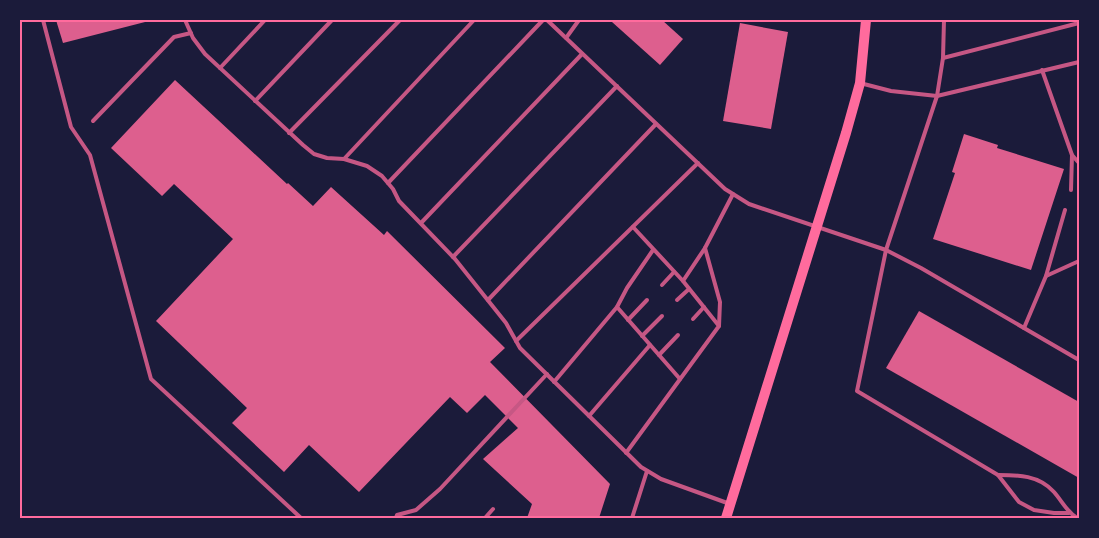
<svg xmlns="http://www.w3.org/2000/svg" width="1099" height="538" font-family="Cabin,sans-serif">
  <rect width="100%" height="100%" fill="#1b1b3a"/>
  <!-- building -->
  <g fill="#dd5f8e">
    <path d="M56,20h93v1l-86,22z"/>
    <path d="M614,20h48l21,19 -23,26 -48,-43z"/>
    <path d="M740,23l48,9 -17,97 -48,-8z"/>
    <path d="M175,80l112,104 1,-1 25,23 18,-19 53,48 3,-4 118,117 -15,14 120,122 -11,34h-72l5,-14 -49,-45 35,-31 -33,-33 -18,18 -17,-16 -91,95 -50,-47 -25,27 -52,-49 15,-15 -91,-87 77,-82 -59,-55 -12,12 -51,-48z"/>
    <path d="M964,134l34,11 -1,3 67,21 -33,101 -98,-31 22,-66 -3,-1z"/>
    <path d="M919,311l160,91v76l-193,-110z"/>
  </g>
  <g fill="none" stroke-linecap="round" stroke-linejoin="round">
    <!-- service -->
    <g stroke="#c65784" stroke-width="4">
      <path d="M43,20l28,107 19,28 61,224 150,139"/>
      <path d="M185,20l8,18 12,16 98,91 11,9 13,4 17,1 23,7 15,10 11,13 6,12 56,58 51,64 14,25 121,119 20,12 69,25"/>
      <path d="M547,20l178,169 24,15 137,46 35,18 158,92"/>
      <path d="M944,20l-1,38 -6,38 -51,154 -29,141 141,84 21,27 15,8 20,3h15"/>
      <path d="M566,38l13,-18"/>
      <path d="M943,58l136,-35"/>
      <path d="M220,68l45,-48"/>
      <path d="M1042,70l30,85 -1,35"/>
      <path d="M860,83l31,8 46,5 142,-34"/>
      <path d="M255,101l77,-81"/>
      <path d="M93,121l81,-84 17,-4"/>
      <path d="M289,133l111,-113"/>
      <path d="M1072,155l7,8"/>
      <path d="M344,159l130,-139"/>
      <path d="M388,183l155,-163"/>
      <path d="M421,223l161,-169"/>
      <path d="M633,227l50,54 22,-33 28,-54"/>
      <path d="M705,248l15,54 -1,24"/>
      <path d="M453,257l164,-171"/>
      <path d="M1046,276l33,-15"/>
      <path d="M662,285l12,-13"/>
      <path d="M488,300l168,-176"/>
      <path d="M677,300l12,-11"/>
      <path d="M617,307l63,72"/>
      <path d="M693,319l11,-12"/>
      <path d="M628,320l19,-20"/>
      <path d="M1024,328l22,-52 19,-66"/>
      <path d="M642,336l20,-20"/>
      <path d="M516,341l182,-178"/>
      <path d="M659,355l19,-20"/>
      <path d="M554,382l63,-75 10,-19 26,-38"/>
      <path d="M589,416l61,-71"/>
      <path d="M626,453l93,-127 -36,-45"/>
      <path d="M998,475c20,0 41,0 56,17 8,9 12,19 23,26"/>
      <path d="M396,518l1,-3 19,-5 24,-21 107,-115"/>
      <path d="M485,518l8,-9"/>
      <path d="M632,518l15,-47"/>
    </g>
    <!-- secondary -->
    <path stroke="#ff6b9d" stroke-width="10" d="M726,518l120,-385 14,-50 6,-63"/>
  </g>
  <!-- border -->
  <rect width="1099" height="538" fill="none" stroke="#1b1b3a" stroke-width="42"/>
  <rect x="21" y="21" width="1057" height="496" fill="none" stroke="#ff6b9d" stroke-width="2"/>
</svg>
